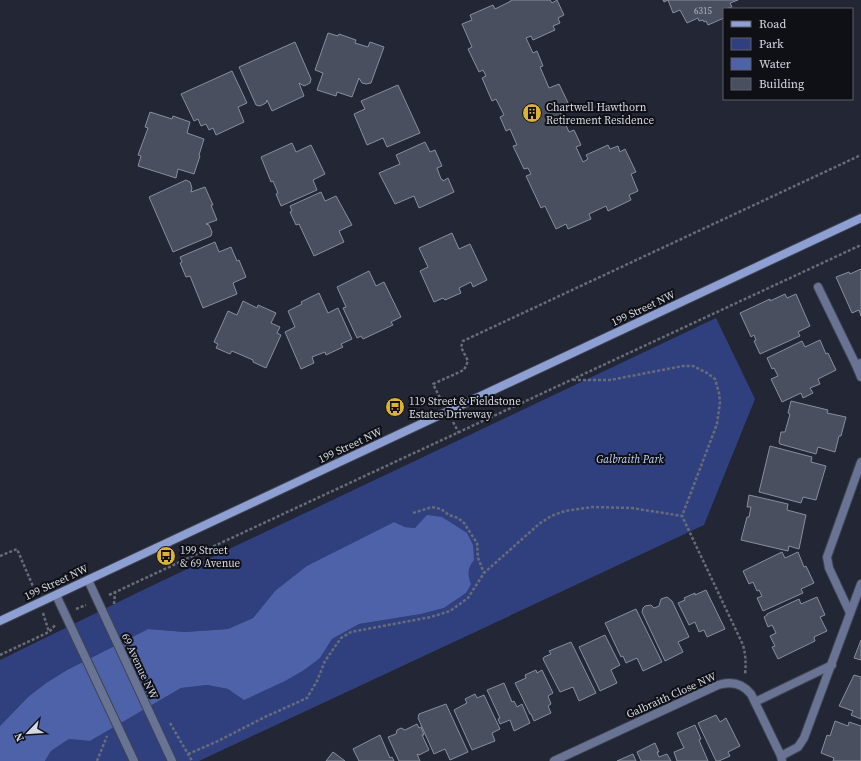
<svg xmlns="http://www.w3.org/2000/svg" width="861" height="761" font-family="'Source Serif 4',serif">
  <rect width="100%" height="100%" fill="#222635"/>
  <!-- green -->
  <path fill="#30407f" d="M716,318l39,81 -51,126 -505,236h-154l6,-10 18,-12 21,2 91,-53 26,-3 21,4 92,-31 12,-19 27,-15 62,-10 23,-6 22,-15 4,-29 -46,-45 -9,9 -10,-1 -11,-5 -47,24 -72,45 -22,27 -25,11 -43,3 -37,-3 -81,41 -21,13 -18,14 -28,29v-66l143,-70z"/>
  <!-- water -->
  <path fill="#4e62a9" d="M427,515l15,2 25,16 6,12 1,15c-6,7 -7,15 -3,24l-5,9 -22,15 -23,6 -62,10 -27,15 -12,19 -16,12 -19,11 -41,19 -16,-11 -21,-4 -26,3 -91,53 -21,-2 -18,12 -6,10h-45v-35l28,-29 18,-14 21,-13 81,-41 37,3 43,-3 25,-11 22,-27 32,-25 87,-44 11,5 10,1z"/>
  <!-- building -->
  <g fill="#4a4f5f" stroke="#888ea0">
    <path d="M511,0h39l2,3 5,-3 7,15 -6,3 2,5 -7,3 2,4 -22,10 -2,-4 -5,2 7,15 4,-2 6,15 -3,1 9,21 10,-4 11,23 -10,5 9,20 5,-2 7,15 -5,2 7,15 5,-3 -2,-4 22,-10 2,4 8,-3 2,6 5,-3 11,23 -5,2 7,17 -9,4 2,5 -23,11 -2,-5 -17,8 2,5 -23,10 -2,-5 -10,5 -11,-23 -4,2 -15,-32 5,-2 -3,-6 -4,1 -11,-23 4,-1 -7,-16 -4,2 -6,-14 4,-2 -8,-16 -4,2 -10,-23 4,-2 -3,-6 -4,2 -11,-23 4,-2 -10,-23 10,-4 -2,-5 23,-10 2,4 16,-8z"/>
    <path d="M663,0h75l-8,3 2,4 -4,1 1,1h-5v9l-16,7 -2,-4 -2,1 -1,-2 -4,1 -1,-3 -11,5 -7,-13 -7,3 -5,-13 -4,2z"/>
    <path d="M328,33l10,3 1,-2 17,6 -1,3 13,4 2,-5 14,5 -13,36 -5,1 -4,-1 -3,-5 -7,19 -15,-5 -1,4 -19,-6 6,-17 -8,-3z"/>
    <path d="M295,42l16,37 -1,4 -6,3 -5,-3 5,13 -32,15 -5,-11 -1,3 -6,3 -4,-1 -17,-38z"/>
    <path d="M232,71l15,32 -9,4 6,15 -28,13 -3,-7 -4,2 -3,-6 -5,2 -3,-7 -4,2 -13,-27z"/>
    <path d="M398,85l22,48 -33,14 -4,-9 -16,7 -13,-31 11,-5 -4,-8z"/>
    <path d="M150,112l22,7 1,-3 17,6 -3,11 17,6 -5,16 1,1 -6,18 -16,-5 -2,9 -38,-12 3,-10 -3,-1 10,-27 -3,-1z"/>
    <path d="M425,142l5,10 5,-2 7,16 -5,2 4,11h1l1,2 5,-3 6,14 -35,16 -5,-12 -19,8 -16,-31 21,-9 -4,-9z"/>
    <path d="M292,143l4,9 15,-7 14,29 -12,6 4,10 -36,16 -5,-12 2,-1 -5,-12 -2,1 -10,-25z"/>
    <path d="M186,180l4,2 2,6 -1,4 14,-5 8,18h-2l6,15 -11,4 3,1 3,7 -1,4 -38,16 -24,-55z"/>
    <path d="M321,192l4,9 11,-5 16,29 -13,6 5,11 -30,14 -15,-32 -3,1 -6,-13 2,-1 -2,-5z"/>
    <path d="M452,233l7,16 11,-5 17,36 -14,7 -2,-5 -12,6 2,5 -16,7 -2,-2 -9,4 -14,-31 8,-4 -9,-19z"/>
    <path d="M215,242l4,10 12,-5 6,14 2,-1 7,17 -13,6 4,11 -34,14 -13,-32 -4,1 -6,-14 2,-1 -2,-5z"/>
    <path d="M861,269v47l-2,-6 -7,3 -16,-36 13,-5 1,2z"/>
    <path d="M369,271l7,15 8,-4 17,35 -10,5 2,3 -30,14 -2,-3 -4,2 -14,-30 3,-1 -9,-20z"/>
    <path d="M319,293l9,20 10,-5 14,31 -11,5 2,3 -17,8 -1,-3 -13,5 2,6 -13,6 -16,-37 10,-5 -7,-16 14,-7 -1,-2z"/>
    <path d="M785,294l2,4 9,-4 14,32 -12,6 2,4 -40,18 -6,-13 2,-1 -2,-5 -3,2 -11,-24 30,-14v2z"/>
    <path d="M243,301l14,7 1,-3 18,8 -5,10 9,4 -3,6 4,2 -15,33 -13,-6v-2l-21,-9 -2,3 -14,-6 2,-4 -4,-2 14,-31 9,4z"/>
    <path d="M820,340l6,14 2,-1 8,17 -18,9 2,5 -10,4 3,5 -10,5 -2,-5 -19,9 -11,-23 7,-3 -4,-8 -2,1 -5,-11 35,-17 3,6z"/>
    <path d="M791,401l37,9 -1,3 19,4 -5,19h-2l-4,16 -17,-5 -2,7 -36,-10 -1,-2 2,-10h4l5,-18 -2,-1z"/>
    <path d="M770,446l42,11 -1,5 15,4 -10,34 -13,-3 -2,6 -42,-11z"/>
    <path d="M749,495l39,9 -1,6 19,5 -7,34 -10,-3 -1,5 -47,-11 6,-23h2l2,-10h-4z"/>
    <path d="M782,552l3,6 13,-6 6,15 2,-1 8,17 -13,6 2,4 -40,18 -6,-13 5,-2 -3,-6 -2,1 -4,-9 -4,2 -6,-13z"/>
    <path d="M706,590l19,39 -18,8 -3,-7 -5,2 -4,-10 -6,3 -11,-22 7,-3 -1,-2 11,-5v2z"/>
    <path d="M667,597l5,4 17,36 -11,5 5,10 -18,9 -23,-49 1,-4 2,-2 6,-1 3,3 5,-2 2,-7z"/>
    <path d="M817,597l8,18 -5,2 7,14 -13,6 1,4 -37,18 -6,-12 3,-1 -5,-10 6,-3 -4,-8 -4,2 -4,-10 3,-2v-1l32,-15 2,5z"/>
    <path d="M636,609l26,53 -19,9 -6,-13 -11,5 -3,-7 -2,1 -16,-34z"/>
    <path d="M605,635l15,30 -9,5 6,13 -17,8 -21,-44z"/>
    <path d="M861,640v20l-7,-2z"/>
    <path d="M571,642l25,51 -17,8 -6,-14 -13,5 -17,-33 1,-2 7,-3 -2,-3z"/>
    <path d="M536,670l1,3 5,-3 11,23 -5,3 3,8 -3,2 3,7 -17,8 -3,-7h-1l-15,-31 11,-5 -1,-3z"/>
    <path d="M854,675l7,2v42l-10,-4 2,-4 -14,-5z"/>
    <path d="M504,683l8,19 2,-1 3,6 5,-3 8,19 -16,8 -4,-11 -10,4 -2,-5 2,-1 -13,-28z"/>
    <path d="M475,694l2,4 7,-3 16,34 -8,4 3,8 -23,9 -18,-40 13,-7 -2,-4z"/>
    <path d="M446,704l22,48 -18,8 -5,-11 -11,5 -16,-36 1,-4z"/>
    <path d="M716,715l4,7 6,-4 14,28 -12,6 2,4 -11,5h-3l-18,-38z"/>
    <path d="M835,721l13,5 1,-4 12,4v35h-28l1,-3 -13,-5 6,-18 3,1z"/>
    <path d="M417,724l2,4 2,-1 3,8h-2l7,15 -10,5 -2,-1 3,7h-21l-11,-24 8,-3 1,-4 4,-2 4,2z"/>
    <path d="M695,725l6,14 -2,1 9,21h-31l-3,-9 10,-4 -7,-15z"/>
    <path d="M380,735l10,23 2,-1 2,4h-35l-6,-12z"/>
    <path d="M655,743l4,9h-2l2,5 8,-3 4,7h-30l-4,-9z"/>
    <path d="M333,752l12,9h-19z"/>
    <path d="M633,754l3,7h-19z"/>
  </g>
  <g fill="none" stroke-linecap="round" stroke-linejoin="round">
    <!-- service casing -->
    <g stroke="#3f4351" stroke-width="10">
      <g id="service">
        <path d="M818,287l38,78 5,-2"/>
        <path d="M856,365l5,12"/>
        <path d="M850,613l-21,-45 -2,-11 34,-95"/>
        <path d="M755,702l77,-37"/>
        <path d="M781,756l17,-9 6,-9 57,-154"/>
      </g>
    </g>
    <!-- minor casing -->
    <g stroke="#3f4351" stroke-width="10">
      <path id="minor" d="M554,761l164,-76c13,-4 24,-2 33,9l30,62 1,5"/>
    </g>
    <!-- tertiary casing -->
    <g stroke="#3f4351" stroke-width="10">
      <g id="tertiary">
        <path d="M88,580l84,181"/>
        <path d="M56,595l78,166"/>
      </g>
    </g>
    <!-- secondary casing -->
    <g stroke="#3f4351" stroke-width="10">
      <path id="secondary" d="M0,621l861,-403"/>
    </g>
    <!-- path -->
    <g stroke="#686b78" stroke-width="2.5" stroke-dasharray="3 2" stroke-linecap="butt">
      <path d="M573,380h37l73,-14h10l14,7 8,6 4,14 1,9 -3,22 -35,92"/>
      <path d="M442,402l-9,-18 31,-14 4,-9 -7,-14 2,-6 398,-186"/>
      <path d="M453,422l6,11"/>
      <path d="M413,513l19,-6 9,2 8,6 9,3 6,5 13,20 1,15 6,15"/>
      <path d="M0,556l17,-7 18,42"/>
      <path d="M109,595l752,-350"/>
      <path d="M114,604l1,-11"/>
      <path d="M76,609l10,-4"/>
      <path d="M43,613l6,19"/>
      <path d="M0,655l49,-23 7,-8"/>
      <path d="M170,723l22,38"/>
      <path d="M188,754l28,-12 49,-25 42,-19 10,-17 8,-20 16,-23 10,-6 80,-15 19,-6 18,-13 16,-25 55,-49 12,-8 14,-5 27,-4 40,1 50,8 61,129c3,11 3,19 2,30"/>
      <path d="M97,761l10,-25"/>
    </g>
    <!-- service -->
    <use href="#service" stroke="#697494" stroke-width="8"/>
    <!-- minor -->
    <use href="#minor" stroke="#697494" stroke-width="8"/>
    <!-- tertiary -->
    <use href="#tertiary" stroke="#697494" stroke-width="8"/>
    <!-- secondary -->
    <use href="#secondary" stroke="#8e9fd3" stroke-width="8"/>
  </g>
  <!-- icons -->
  <defs>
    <g id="building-disc" transform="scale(1)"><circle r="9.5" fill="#dbb233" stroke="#0e1016"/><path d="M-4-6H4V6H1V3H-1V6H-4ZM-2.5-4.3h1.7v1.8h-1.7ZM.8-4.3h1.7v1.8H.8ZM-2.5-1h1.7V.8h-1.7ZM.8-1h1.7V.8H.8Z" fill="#111"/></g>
    <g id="bus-disc" transform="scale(1)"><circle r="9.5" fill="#dbb233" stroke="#0e1016"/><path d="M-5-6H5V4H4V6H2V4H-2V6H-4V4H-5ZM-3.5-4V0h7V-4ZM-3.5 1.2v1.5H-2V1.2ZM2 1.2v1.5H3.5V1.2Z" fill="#111"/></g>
  </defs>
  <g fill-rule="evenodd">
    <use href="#building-disc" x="532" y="113"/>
    <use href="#bus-disc" x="395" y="407"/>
    <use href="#bus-disc" x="166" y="556"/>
  </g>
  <g text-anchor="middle" stroke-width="4" stroke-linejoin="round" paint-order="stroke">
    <!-- number labels -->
    <g font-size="9" fill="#b3b6c2">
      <text x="703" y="14">6315</text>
    </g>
    <!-- poi labels -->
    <g font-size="11" fill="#d6d9e3" stroke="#0e1016" text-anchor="start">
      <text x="546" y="111">Chartwell Hawthorn<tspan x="546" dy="13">Retirement Residence</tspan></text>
      <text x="409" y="405">119 Street &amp; Fieldstone<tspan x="409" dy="13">Estates Driveway</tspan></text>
      <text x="180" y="554">199 Street<tspan x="180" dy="13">&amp; 69 Avenue</tspan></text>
    </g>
    <!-- street labels -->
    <g font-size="11" fill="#d6d9e3" stroke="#0e1016">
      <text transform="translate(643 308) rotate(-25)" y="4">199 Street NW</text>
      <text transform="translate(350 445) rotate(-25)" y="4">199 Street NW</text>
      <text transform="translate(56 582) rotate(-25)" y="4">199 Street NW</text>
      <text transform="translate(140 666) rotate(65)" y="4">69 Avenue NW</text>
      <text transform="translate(671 695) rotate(-24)" y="4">Galbraith Close NW</text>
    </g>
    <!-- park labels -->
    <g font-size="11" font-style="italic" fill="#c7d5fe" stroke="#0e1016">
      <text x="630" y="463">Galbraith Park</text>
    </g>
  </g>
  <!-- legend -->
  <rect x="723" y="8" width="130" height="92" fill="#0e1016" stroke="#5e6068"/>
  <rect x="731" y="21" width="20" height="6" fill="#8e9fd3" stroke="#5e6068"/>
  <text x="759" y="28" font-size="12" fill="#d6d9e3">Road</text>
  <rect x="731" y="38" width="20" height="12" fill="#30407f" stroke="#5e6068"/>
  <text x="759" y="48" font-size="12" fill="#d6d9e3">Park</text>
  <rect x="731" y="58" width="20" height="12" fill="#4e62a9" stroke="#5e6068"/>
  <text x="759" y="68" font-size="12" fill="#d6d9e3">Water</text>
  <rect x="731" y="78" width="20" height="12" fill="#4a4f5f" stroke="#5e6068"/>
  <text x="759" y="88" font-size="12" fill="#d6d9e3">Building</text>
  <!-- north arrow -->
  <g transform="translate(28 733) rotate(245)" stroke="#0e1016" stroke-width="3" paint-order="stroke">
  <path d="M0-3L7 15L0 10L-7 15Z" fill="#d6d9e3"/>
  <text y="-6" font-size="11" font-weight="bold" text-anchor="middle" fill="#d6d9e3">N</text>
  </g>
</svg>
